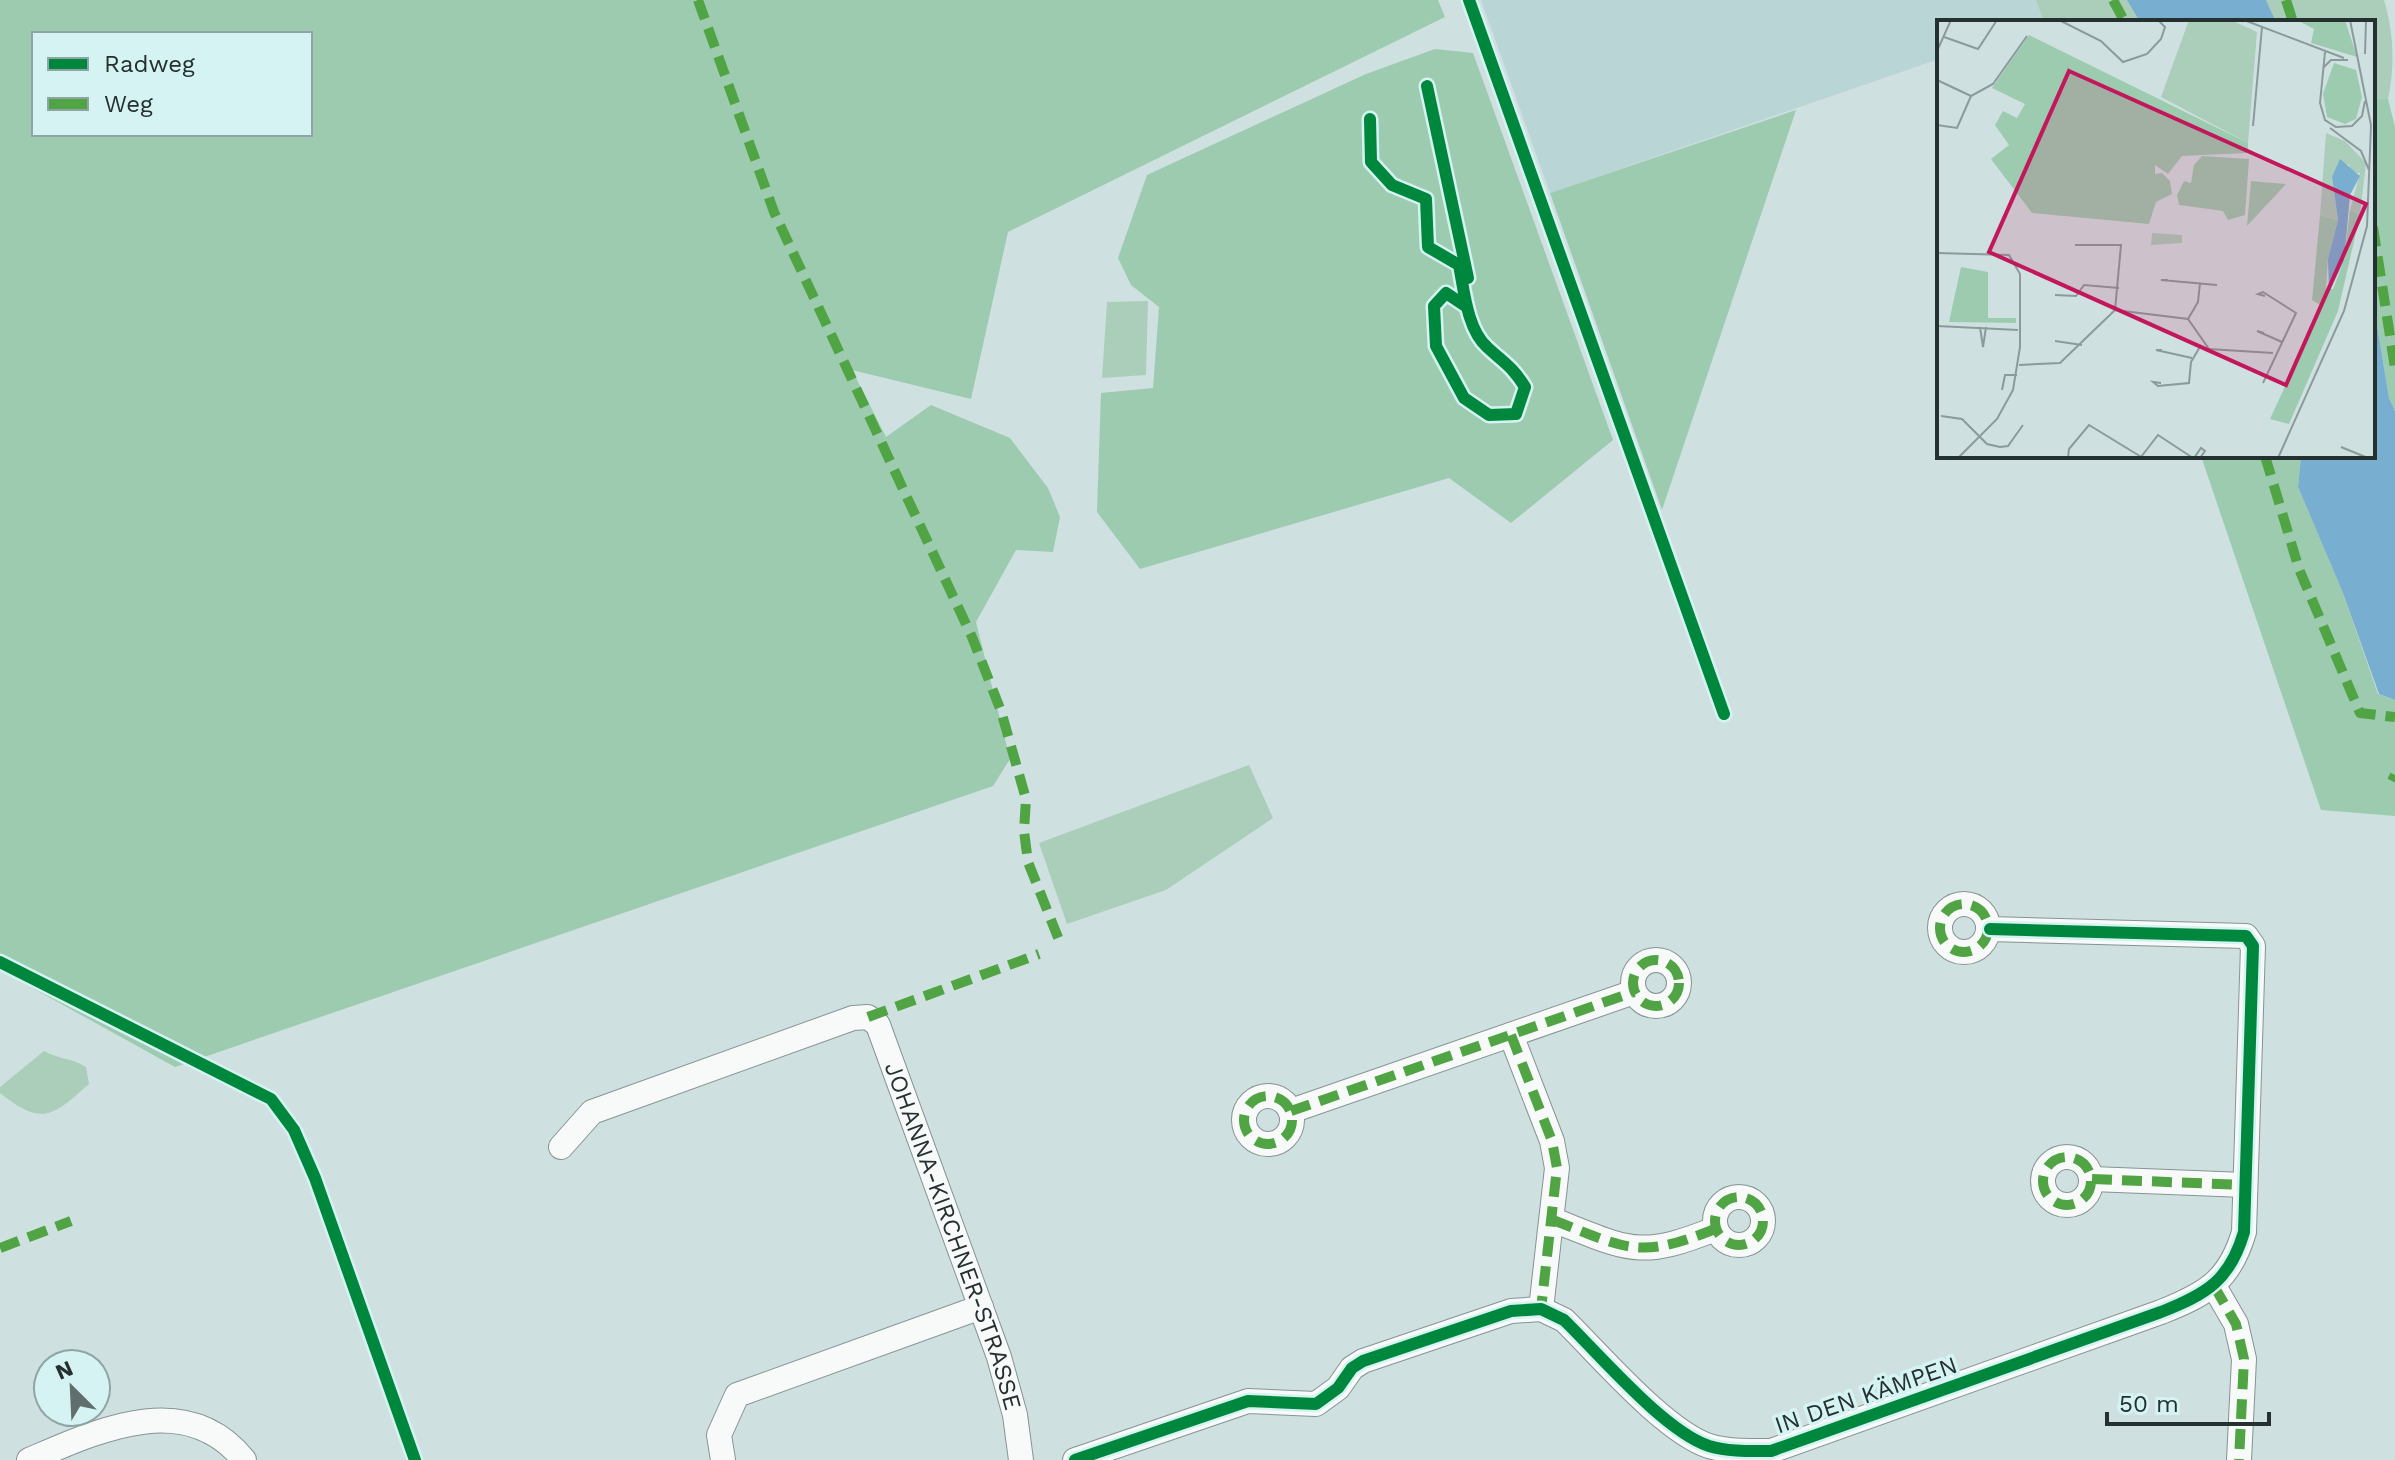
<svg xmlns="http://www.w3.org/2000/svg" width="2395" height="1460" font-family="'Work Sans',sans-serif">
  <rect width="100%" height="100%" fill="#cfe0e0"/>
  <!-- built -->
  <path fill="#bad5d6" d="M1481,0h555l8,22h-105v37l-389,134z"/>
  <!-- green -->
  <g fill="#aaceba">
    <path d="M2036,0h91l13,22h-96z"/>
    <path d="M2266,0h118c10,33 11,66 4,99l-15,-1v-76h-97z"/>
    <path d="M1148,301l-2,74 -44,3 5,-76z"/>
    <path d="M1249,765l24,53 -107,72 -99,34 -28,-81z"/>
    <path d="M44,1051c14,8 28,7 42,16l3,17c-36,32 -47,43 -89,9v-6z"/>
  </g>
  <!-- forest -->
  <g fill="#9dcbb0" fill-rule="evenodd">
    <path d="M0,0h1438l7,17 -437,215 -37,167 -119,-29 34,67 45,-32 79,33 38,50 12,29 -7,35 -37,-2 -40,72 34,137 -17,27 -818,281 -175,-97zM34,34h276v100h-276z"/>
    <path d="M1435,49l38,4 140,387 -102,83 -62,-45 -309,91 -43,-57 4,-119 52,-5 6,-81 -28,-22 -13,-27 29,-83 219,-101z"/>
    <path d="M2373,98l15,1 7,28v284l-6,-13 -16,-97z"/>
    <path d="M1796,110l-134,400 -112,-317z"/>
    <path d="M2201,456h100l-3,31 45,106 35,101 17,6v116l-74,-6z"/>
  </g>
  <!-- water -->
  <g fill="#78aecf">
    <path d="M2127,0h139l10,22h-136z"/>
    <path d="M2373,301l16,97 6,13v289l-16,-6 -36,-101 -45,-106 3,-31h72z"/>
  </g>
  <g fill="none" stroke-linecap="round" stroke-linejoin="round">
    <!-- minor casing -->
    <g stroke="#869394" stroke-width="26">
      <g id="minor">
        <circle cx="1964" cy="928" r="24"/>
        <circle cx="1656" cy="983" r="23"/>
        <path d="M1511,1035l41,106 5,27 -16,141"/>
        <circle cx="1268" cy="1120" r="24"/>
        <path d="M1291,1111l343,-119"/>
        <path id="s1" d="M561,1147l31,-35 261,-94 15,-1 10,8 121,332 16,58 6,45"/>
        <circle cx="2067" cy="1181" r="24"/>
        <path d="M2092,1179l153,6"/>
        <circle cx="1739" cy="1221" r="24"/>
        <path d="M1553,1220c75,29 85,40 162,9"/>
        <path d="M2214,1286l22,38 8,35 -5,101"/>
        <path d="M29,1460c68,-29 157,-72 215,0"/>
        <path d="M723,1460l-4,-25 18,-40 244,-88"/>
        <path d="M1075,1460l173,-59 68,3 22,-16 14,-20 11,-7 148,-50 30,-2 23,11c35,34 100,111 145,126 20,6 42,5 62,5l390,-139c46,-18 69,-32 83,-80l9,-286 -7,-10 -256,-7"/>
      </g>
    </g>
    <!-- minor -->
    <use href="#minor" stroke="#f8fafa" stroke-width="24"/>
    <!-- quiet -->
    <g stroke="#50a444" stroke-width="10" stroke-dasharray="20 10" stroke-linecap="butt">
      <path d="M698,0l76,212 198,425 29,74 25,88 -2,32 4,31 33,83"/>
      <path d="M2113,0l12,22"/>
      <path d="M2286,0l7,22"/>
      <path d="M2373,227l22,141"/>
      <path d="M2265,456l34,113 61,144 35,4"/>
      <path d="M2392,781l3,-6"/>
      <circle cx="1964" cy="928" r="24"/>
      <circle cx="1656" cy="983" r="23"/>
      <path d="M868,1017l171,-63"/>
      <path d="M1511,1035l41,106 5,27 -16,141"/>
      <circle cx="1268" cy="1120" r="24"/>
      <path d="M1291,1111l343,-119"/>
      <circle cx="2067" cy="1181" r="24"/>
      <path d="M2092,1179l153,6"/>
      <circle cx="1739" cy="1221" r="24"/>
      <path d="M1553,1220c75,29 85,40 162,9"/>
      <path d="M0,1248l71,-27"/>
      <path d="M2214,1286l22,38 8,35 -5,101"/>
    </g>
    <!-- cycleway casing -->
    <g stroke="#d6f3f3" stroke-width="17">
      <g id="cycleway">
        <path d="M1469,0l255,714"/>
        <path d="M1427,86l41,192"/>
        <path d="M1370,119l1,43 21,23 34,14 2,48 31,18c5,25 8,64 28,82 17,16 25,19 38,40l-9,27 -27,1 -25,-17 -28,-52 -2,-40 12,-13 21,14"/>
        <path d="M0,962l271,137 23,31 21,48 100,282"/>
        <path d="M1075,1460l173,-59 68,3 22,-16 14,-20 11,-7 148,-50 30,-2 23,11c35,34 100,111 145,126 20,6 42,5 62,5l390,-139c46,-18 69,-32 83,-80l9,-286 -7,-10 -256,-7"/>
      </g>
    </g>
    <!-- cycleway -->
    <use href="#cycleway" stroke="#00873e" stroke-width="12"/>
  </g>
  <g text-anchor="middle" stroke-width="7" stroke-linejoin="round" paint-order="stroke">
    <!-- street labels -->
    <g font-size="24" fill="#253030" stroke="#d6f3f3">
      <text dy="8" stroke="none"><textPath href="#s1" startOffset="576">JOHANNA-KIRCHNER-STRASSE</textPath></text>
      <text transform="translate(1866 1395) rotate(-19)" y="8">IN DEN KÄMPEN</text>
    </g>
  </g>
  <!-- overview -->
  <g transform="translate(1937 20)">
    <rect width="438" height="438" fill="#cfe0e0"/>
    <path d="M252,0h42l26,12 -9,111 -87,-46zM389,113l19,8 21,22 -6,52 -10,-5 10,-37 -10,-1 -1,-8 -17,13 6,43 -18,-5zM215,213l30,2v8l-31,2z" fill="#aaceba"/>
    <path d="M360,0h48l12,37 -46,-14 3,-14zM92,15l219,108v10l-66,3 -14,18 -13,-9v9l7,-1 8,8 2,13 -16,8 -7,22 -117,-11 -41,-54 18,-14 -14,-20 8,-14 14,7 8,-14 -33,-16zM397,43l22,7 6,27 -6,22 -11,5 -18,-7 -4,-23zM265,136l47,3 -4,56 -17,5 -5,-9 -44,-6 -2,-10 7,-14 7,2 3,-18zM314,161l35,3 -39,42zM413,190l10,5 -22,96 -49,113 -19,-5 52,-113 -10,-6 8,-85 18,5 -10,39 -2,30h7l11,-28zM24,247l27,5v46h28v5l-67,-1z" fill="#9dcbb0"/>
    <path d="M403,139l20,17 -10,19 -6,66 -15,31 -1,-33 10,-39 -6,-43z" fill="#78aecf"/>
    <path fill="none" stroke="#8b9a9a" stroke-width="2" d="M122,0l42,21 22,21 24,-8 14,-15 4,-12 -7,-7M307,0l100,38M7,17l34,12 19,-29M0,31l14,-31M388,32l-5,51 5,17 11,7 16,-1 10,-10 3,-15M428,34l1,-34M386,48l8,-8h17M0,60l34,16M0,105l20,3 14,-32 22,-12 34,-48M316,106l9,-99M393,108l31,23 8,19M0,233l72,2 11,19v73l-7,43 -16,29 -39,39M231,260h-7l56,5M118,275l21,1 8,-11 35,3M178,290l73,9 21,30 64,4M251,299l10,-17 2,-19M0,306l81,4M43,307l3,20 3,-20M327,313l-7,-2 25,11M118,321l27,4M225,330h-6l36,8M82,345l41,-2 55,-53 6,-65h-46M224,363l-8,-1 5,4 31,-3 2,-21 10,-17M326,363l33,-70 -33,-21 -5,2 7,2M65,370l3,-15h12M4,396l21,3 25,25 13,3 8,-1 15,-21M404,427l27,11M204,437l17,-22 35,23M131,438l1,-9 20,-24 54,33M257,438l7,-10 4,3 -5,7M341,438l66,-147 23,-85 4,-101 -21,-105"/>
    <path fill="#c2185b" fill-opacity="0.15" stroke="#c2185b" stroke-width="4" d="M132,51l297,133 -80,181 -297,-133z"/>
    <rect width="438" height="438" fill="none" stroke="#253030" stroke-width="4"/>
  </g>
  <!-- legend -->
  <rect x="32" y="32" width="280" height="104" fill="#d6f3f3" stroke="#8fa5a5" stroke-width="2"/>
  <rect x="48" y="58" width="40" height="12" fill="#00873e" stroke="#8fa5a5" stroke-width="2"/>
  <text x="104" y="72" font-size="24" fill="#253030">Radweg</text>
  <rect x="48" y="98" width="40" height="12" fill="#50a444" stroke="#8fa5a5" stroke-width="2"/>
  <text x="104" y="112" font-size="24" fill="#253030">Weg</text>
  <!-- north arrow -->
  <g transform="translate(72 1388) rotate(336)"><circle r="38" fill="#d6f3f3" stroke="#8fa5a5" stroke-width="2"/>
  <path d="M0-6L14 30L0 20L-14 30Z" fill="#606e6e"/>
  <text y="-12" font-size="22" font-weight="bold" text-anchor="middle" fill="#253030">N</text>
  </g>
  <!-- scale -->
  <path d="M2107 1412v12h162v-12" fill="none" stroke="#253030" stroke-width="4"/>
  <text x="2119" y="1412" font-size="24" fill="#253030" stroke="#d6f3f3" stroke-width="6" paint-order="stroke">50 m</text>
</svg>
